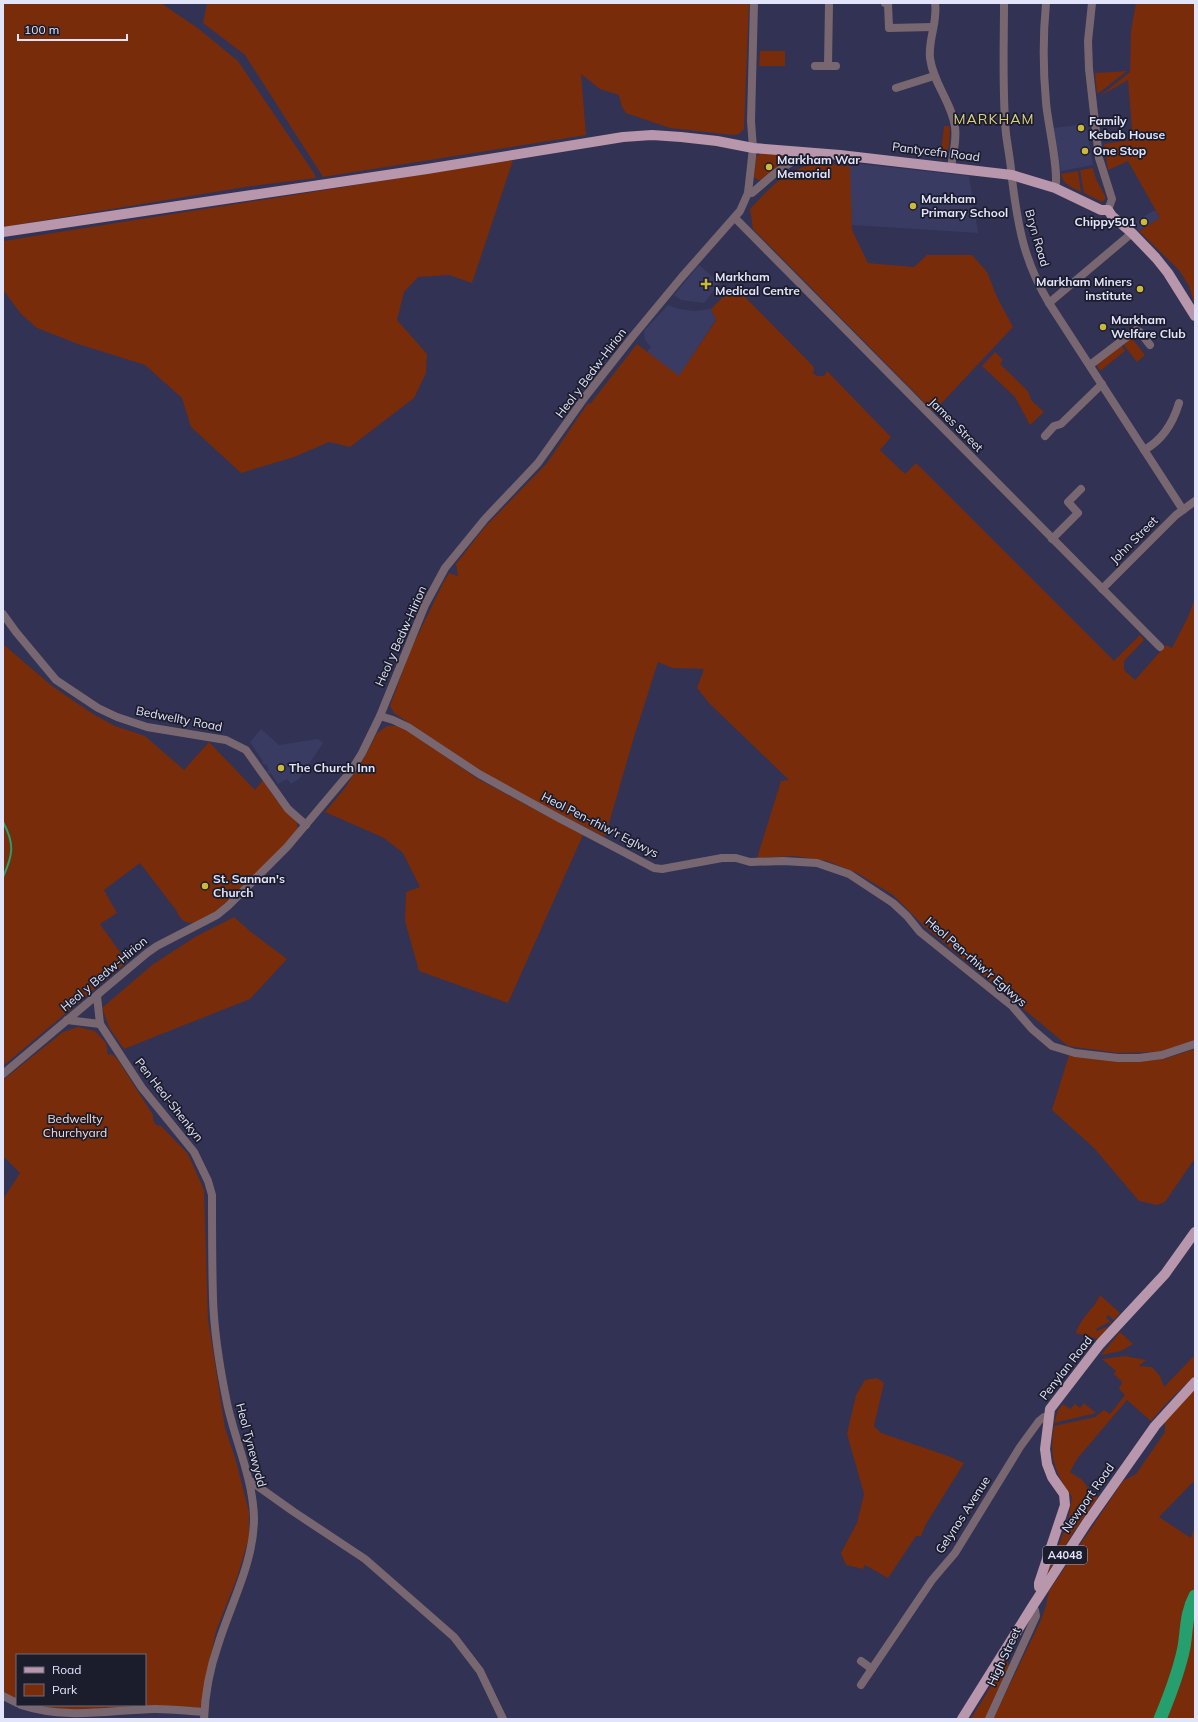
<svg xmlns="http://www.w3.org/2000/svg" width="1198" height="1722" font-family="Mulish,sans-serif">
  <rect width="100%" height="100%" fill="#313254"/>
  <!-- built -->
  <g fill="#393b63">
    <path d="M1086,124l7,41 -32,6 -7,-43z"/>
    <path d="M852,163l117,13 9,57 -126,-8 -2,-33v-26z"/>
    <path d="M1155,210l5,8 -21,13 -5,-9z"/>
    <path d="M699,265l21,18 -16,20 -23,-3 -7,-5z"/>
    <path d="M668,305l11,4 16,2 16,-2 5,10 -37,58 -32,-25 4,-5 -6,-7 -1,-9z"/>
    <path d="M261,729l18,16 39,-6 5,4 -24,36 -8,5 -4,-5 -9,5 -7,-11 -2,1 -2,-3 2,-1 -3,-6 -2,1 -2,-3 1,-1 -13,-19z"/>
  </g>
  <!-- green -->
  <g fill="#782c0a">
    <path d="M3,3h158l38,26 39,32 76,112 2,5 -71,9 -242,40z"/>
    <path d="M207,3h542l-5,126 -5,5 -6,1 -63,-7 -44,-15 -4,-6 -3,-12 -19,-6 -19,-15 5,61 -263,42 -78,-122 -42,-32z"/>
    <path d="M1136,3h59v303l-6,-20 -10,-16 -40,-39 21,-13 -32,-57 -20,9 -4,-26 27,-4 -1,-11h2l-4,-49 -28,16 30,-24 1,-41z"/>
    <path d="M760,51h25v15h-26z"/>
    <path d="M1127,71l-27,21 -3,1 -2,-20z"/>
    <path d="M944,126h5l1,2c-1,10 1,27 -10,32z"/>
    <path d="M761,153l22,1 4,3 -2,5 -24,18h-3l-4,-3 2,-20z"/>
    <path d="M513,160l-41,123 -23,-8 -31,2 -14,15 -7,28 30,34 -1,19 -12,25 -64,49 -21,-5 -35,15 -53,16 -50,-46 -9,-29 -37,-33 -67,-21 -41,-16 -16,-14 -17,-23 -1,-50z"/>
    <path d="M824,162h9l2,3 15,1 2,64 16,33 46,4 13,-12h45l15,17 10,25 16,30 -77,82 -4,1 -179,-181 -3,-20c23,-25 39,-42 74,-47z"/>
    <path d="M1093,168l3,11 9,17v3l-3,3 -18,-9 -4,-23z"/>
    <path d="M1078,171l3,21c-9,-5 -18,-7 -20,-18z"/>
    <path d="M730,290h8l75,76 1,3 -1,4 4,3h7l3,-5 64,66 -11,13 25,24 11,-11 198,198 26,-26 4,5 -20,21v9l11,10 31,-35 6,3 16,-31 7,-18v441l-34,12 -43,1 -50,-7 -143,-119 -32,-32 -36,-22 -30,-12 -33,-5 -37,2 24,-77 8,-1 -79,-76 -13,-16 7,-19 -32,-1 -14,-6 -24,75 -29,100 -63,-32 -61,-34 -87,-58 -4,-7 20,-55 33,-68 6,-10 9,3 -2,-12 28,-36 63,-65 41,-60 2,1 47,-60 42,32 37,-56 -5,-11z"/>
    <path d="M1131,337l14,18 -8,7 -14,-18z"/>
    <path d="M1121,345l4,6 -25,20 -3,-5 1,-2z"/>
    <path d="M995,352l8,8 -3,4 28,27 3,9 13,12 -14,13 -15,-28 -33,-31z"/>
    <path d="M3,644l49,42 41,28 22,12 30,10 39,34 25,-28 46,48 8,-10 11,17 22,24 2,6 -2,5c-18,19 -81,90 -104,91 -9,0 -13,-6 -16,-13l-36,-47 -36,27 13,23 -17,11 27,38 -124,104z"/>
    <path d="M387,726h11l8,3 72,50 105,56 -75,168 -89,-32 -14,-50 1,-29 14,-5 -17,-34 -19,-15 -59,-26 20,-24 18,-28 14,-27z"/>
    <path d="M234,917l17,15 36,27 -37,40 -126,50 -14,-20 -8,-21 50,-43 43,-28z"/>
    <path d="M78,1027l17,4 11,12 2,12 4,-1 6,6 35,55v5l3,5 5,1 27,28 16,36 4,129 17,109 11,33 13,51v25l-12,41 -21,53 -16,78 -123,2 -50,-6h118v-50h-128v46l-14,-6v-496l17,-26 -17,-17v-76l60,-48z"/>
    <path d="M1195,1049v109l-30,44 -8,3 -18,-4 -45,-53 -42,-38 17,-55 66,6 32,-3z"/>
    <path d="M1100,1295l20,18 -6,7 -6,-5 -2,3 6,5 -1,1 -2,-2 -13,7 1,2 12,-5 -11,13 -22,-6c6,-18 17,-22 24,-38z"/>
    <path d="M1120,1332l13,12 -12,7 -20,4z"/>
    <path d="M1195,1355v20l-31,31 -13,15 -24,-21 -50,59 -7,13 11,7 6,7 2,6 9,5 -25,36 -27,43 22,-54 4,-25c-18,-26 -23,-40 -18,-71l41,-9 9,-7 6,4 15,-19 -6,-6 3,-7 -8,-8 2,-3 -14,-12 23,-3 21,4 -7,6 13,1 8,9 4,11z"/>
    <path d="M877,1378l7,5 -10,43 7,7 67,23 16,7 -38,61 -5,12h-5l-28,42 -23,-13 -2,4 -17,-4 -5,-12 16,-30 7,-29 -17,-60 9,-39 9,-15z"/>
    <path d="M1195,1388v92l-36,37 32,21 4,-12v193h-202l48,-99 4,-11 4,-18 74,-110 13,-7 29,-42v-11z"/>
    <path d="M1084,1403l12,10 -42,10 4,-13 5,-6 7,5 5,-5 5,4z"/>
    <path d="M1007,1660l2,5 -24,54h-14z"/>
  </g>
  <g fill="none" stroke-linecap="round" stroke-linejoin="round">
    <!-- stream -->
    <path stroke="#259f6e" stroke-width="2" d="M3,822c12,22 10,33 0,55"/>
    <!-- river -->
    <path stroke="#259f6e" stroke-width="13" d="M1160,1719c10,-24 19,-47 24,-72 3,-18 2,-34 11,-51"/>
    <!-- minor -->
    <g stroke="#786771" stroke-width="8">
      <path d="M885,3l3,1 1,24 44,-1"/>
      <path d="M935,3c3,19 -7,36 -5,55 3,25 22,45 25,69 2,13 -2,27 -4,40"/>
      <path d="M1004,3c0,43 -2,88 2,131 2,15 5,30 6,45 6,48 12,82 37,124l134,207"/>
      <path d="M1046,3c-3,32 -3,67 0,99 1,18 14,71 9,86"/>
      <path d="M1092,3l-4,38 1,28 10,89 13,41 -4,11"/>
      <path d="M815,66h21"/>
      <path d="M828,66l1,-63"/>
      <path d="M896,88l38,-12"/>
      <path d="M748,193h4l22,-19 32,-22"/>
      <path d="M735,218l425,429"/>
      <path d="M1049,303l83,-70"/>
      <path d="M1090,365l46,-35 4,2 10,13"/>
      <path d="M1045,436l9,-10 7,-2 41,-40"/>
      <path d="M1144,450c19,-10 29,-27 35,-47"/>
      <path d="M1052,539l26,-26 -10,-11 13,-13"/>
      <path d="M1102,589l74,-74 19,-14"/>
      <path d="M3,614l13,18 40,48 42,28 19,9 30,10 79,13 20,10 42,59 18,16"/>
      <path d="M380,716l13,4 15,7 71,47 78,43 97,51 8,1 60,-11h14l14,4 33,-1 34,2 32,11 44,29 14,13 13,16 92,74 20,23 20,17 23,7 43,5h21l23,-3 33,-11"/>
      <path d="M97,996l3,28 42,64 52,64 14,29 4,14c0,35 0,69 1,103 1,35 7,71 14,105 8,38 26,75 27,115 0,44 -23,85 -36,127 -8,23 -13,50 -14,74"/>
      <path d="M67,1020l33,4"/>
      <path d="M3,1074l144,-121 10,-7 60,-31 11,-9 59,-59 64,-76 11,-18 18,-37 45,-111 20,-37 40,-49 53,-56 47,-66 48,-61 48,-58 59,-67 8,-18 5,-45 -2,-27 3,-118"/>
      <path d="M249,1480l45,32 71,47 89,78 26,34 23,48"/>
      <path d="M861,1661l11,8"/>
      <path d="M861,1685l71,-105 23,-27 65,-106 19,-26 5,-4h4"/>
      <path d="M3,1696l14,7"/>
      <path d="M21,1705c46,15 88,5 134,4 16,0 33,2 49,3"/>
      <path d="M989,1719l47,-103 -1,-6 -3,-3"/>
    </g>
    <!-- major -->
    <g stroke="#b896ab" stroke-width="10">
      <path d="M3,232l424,-63 196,-32 29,-2 29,2 36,4 36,7 87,7 172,20 43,13 46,22h7l4,6 20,17 24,25 12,15 27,43"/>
      <path d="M1043,1589l-4,-2v-4l26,-78 -1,-11 -12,-17 -5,-13 -2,-15 5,-40 50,-65 65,-70 30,-42"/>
      <path d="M962,1719l70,-112 54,-83 69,-98 40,-44"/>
    </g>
  </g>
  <!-- markers -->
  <g fill="#ccb939" stroke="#1b1c2c" stroke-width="1.5">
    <circle cx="1081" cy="128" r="4"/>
    <circle cx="1085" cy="151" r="4"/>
    <circle cx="769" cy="167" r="4"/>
    <circle cx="913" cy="206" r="4"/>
    <circle cx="1144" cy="222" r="4"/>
    <path d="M704 278h4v4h4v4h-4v4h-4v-4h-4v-4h4z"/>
    <circle cx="1140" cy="289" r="4"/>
    <circle cx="1103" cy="327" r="4"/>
    <circle cx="281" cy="768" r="4"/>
    <circle cx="205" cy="886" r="4"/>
  </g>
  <g text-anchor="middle" stroke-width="3.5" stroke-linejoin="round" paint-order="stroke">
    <!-- shield labels -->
    <rect fill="#1b1c2c" stroke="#a6a9bc" stroke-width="1" x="1043" y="1546" width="44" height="18" rx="3"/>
    <g font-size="11" font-weight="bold" fill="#e2e5fa">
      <text x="1065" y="1559">A4048</text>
    </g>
    <!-- poi labels -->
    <g font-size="12" font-weight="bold" fill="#e2e5fa" stroke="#1b1c2c" text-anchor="start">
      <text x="1089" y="125">Family<tspan x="1089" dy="14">Kebab House</tspan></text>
      <text x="1093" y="155">One Stop</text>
      <text x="777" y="164">Markham War<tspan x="777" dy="14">Memorial</tspan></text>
      <text x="921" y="203">Markham<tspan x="921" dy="14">Primary School</tspan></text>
      <text x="1136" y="226" text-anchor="end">Chippy501</text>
      <text x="715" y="281">Markham<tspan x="715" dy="14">Medical Centre</tspan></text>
      <text x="1132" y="286" text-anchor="end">Markham Miners<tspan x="1132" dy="14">institute</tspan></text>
      <text x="1111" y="324">Markham<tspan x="1111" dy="14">Welfare Club</tspan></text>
      <text x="289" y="772">The Church Inn</text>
      <text x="213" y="883">St. Sannan's<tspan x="213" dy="14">Church</tspan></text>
    </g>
    <!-- street labels -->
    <g font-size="12" fill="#e2e5fa" stroke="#1b1c2c">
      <text transform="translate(936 152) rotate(7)" y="4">Pantycefn Road</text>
      <text transform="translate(1037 238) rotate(74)" y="4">Bryn Road</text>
      <text transform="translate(591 373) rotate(-53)" y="4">Heol y Bedw-Hirion</text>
      <text transform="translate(956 425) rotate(45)" y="4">James Street</text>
      <text transform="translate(1134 540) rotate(-45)" y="4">John Street</text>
      <text transform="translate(401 636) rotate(-66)" y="4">Heol y Bedw-Hirion</text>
      <text transform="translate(179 719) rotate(11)" y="4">Bedwellty Road</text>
      <text transform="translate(600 825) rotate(27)" y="4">Heol Pen-rhiw'r Eglwys</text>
      <text transform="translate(976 962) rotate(41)" y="4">Heol Pen-rhiw'r Eglwys</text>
      <text transform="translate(104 974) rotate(-40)" y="4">Heol y Bedw-Hirion</text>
      <text transform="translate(169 1100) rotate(52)" y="4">Pen Heol-Shenkyn</text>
      <text transform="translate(1066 1368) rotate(-52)" y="4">Penylan Road</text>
      <text transform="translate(251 1445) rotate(75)" y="4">Heol Tynewydd</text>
      <text transform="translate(1088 1498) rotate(-55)" y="4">Newport Road</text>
      <text transform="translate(963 1515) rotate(-57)" y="4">Gelynos Avenue</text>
      <text transform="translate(1004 1657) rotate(-65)" y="4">High Street</text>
    </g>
    <!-- park labels -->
    <g font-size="12" fill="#f8d9cd" stroke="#1b1c2c">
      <text x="75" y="1123">Bedwellty<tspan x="75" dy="14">Churchyard</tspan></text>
    </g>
    <!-- quarter labels -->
    <g font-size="14" letter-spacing="1" fill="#dacf80" stroke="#1b1c2c">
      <text x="994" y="124">MARKHAM</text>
    </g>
  </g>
  <!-- border -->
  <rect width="1198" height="1722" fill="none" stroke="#e2e5fa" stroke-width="8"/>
  <!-- legend -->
  <rect x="16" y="1654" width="130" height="52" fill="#1b1c2c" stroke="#6b6c7e"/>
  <rect x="24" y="1667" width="20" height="6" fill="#b896ab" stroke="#6b6c7e"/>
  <text x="52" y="1674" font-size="12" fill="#e2e5fa">Road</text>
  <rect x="24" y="1684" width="20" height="12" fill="#782c0a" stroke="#6b6c7e"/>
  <text x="52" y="1694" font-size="12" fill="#e2e5fa">Park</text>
  <!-- scale -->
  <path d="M18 34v6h109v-6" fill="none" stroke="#e2e5fa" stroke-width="2"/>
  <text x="24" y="34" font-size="12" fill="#e2e5fa" stroke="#1b1c2c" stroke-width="3" paint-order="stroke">100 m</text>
</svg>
